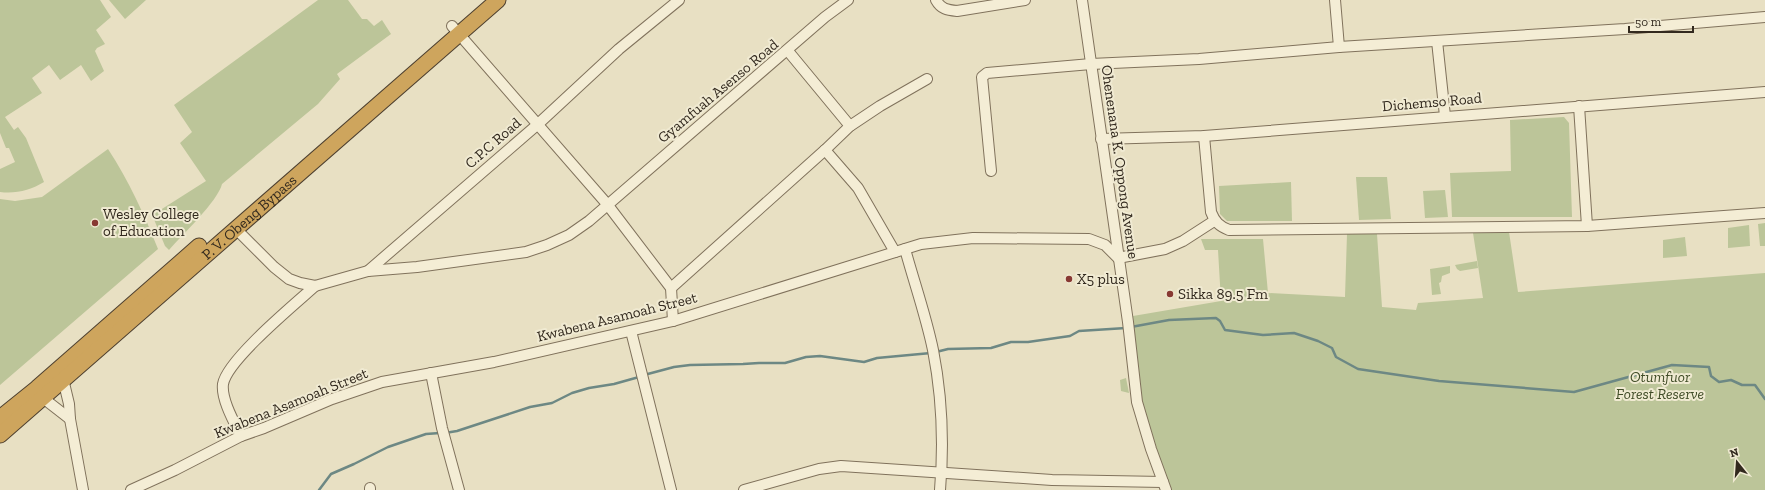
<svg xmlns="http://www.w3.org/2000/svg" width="1765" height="490" font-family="'Zilla Slab',serif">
  <rect width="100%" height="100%" fill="#e8e0c3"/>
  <!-- green -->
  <g fill="#bcc599">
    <path d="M0,0h100l11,17 -15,13 9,14 -8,4 -2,3 9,20 -13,10 -10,-16 -21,15 -11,-15 -17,13 10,15 -37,24 9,13 4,-3 8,11 18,44c-13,8 -28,12 -44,10v-23l15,-7 -6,-14h-3l-6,-15z"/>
    <path d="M109,0h37l-21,19z"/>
    <path d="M318,0h30l14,19h5l7,7 8,-6 9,14 -54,40 3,5 -22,25 -96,80c-4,17 -40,51 -53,66l-4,-4 -12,-29 1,-3 52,-33 -26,-38 12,-11 -18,-27z"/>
    <path d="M1564,117l5,6 3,94h-120l-2,-44 61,-2 -1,-51z"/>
    <path d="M108,149c21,32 36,65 50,100l-158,136v-186l15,2 27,-4z"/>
    <path d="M1356,177h31l4,42 -32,1z"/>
    <path d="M1291,182l1,39h-65l-7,-7 -1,-28z"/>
    <path d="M1445,190l3,27 -23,1 -2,-27z"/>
    <path d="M1765,223v23h-5l-2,-22z"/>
    <path d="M1749,225l1,21 -22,2v-20z"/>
    <path d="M1509,232l9,60 247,-19v217h-593l-15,-31 -14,-54 -6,-38 -4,-51 88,-15 -3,-51h-13l-4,-11h62l5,54 77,4 2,-63h30l5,73 34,3 2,-7 65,-5 -10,-65z"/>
    <path d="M1685,237l2,19 -24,2v-18z"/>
    <path d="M1477,261l1,7 -18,3 -3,-2 -2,-4z"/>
    <path d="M1450,266v7l-8,3 -1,6 -2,1 2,11 -9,1 -2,-26z"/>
    <path d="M1126,378l3,15 -8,-2 -1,-11z"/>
  </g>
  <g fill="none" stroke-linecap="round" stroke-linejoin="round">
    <!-- stream -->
    <g stroke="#6d8884" stroke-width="2.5">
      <path d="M1131,327l38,-7 47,-2 4,3 5,9 38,5 31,-2 24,8 14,7 4,9 22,12 81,12 135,11 98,-27 37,2 2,9 8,6 12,-2 11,5h13l10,14"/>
      <path d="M936,352l12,-3 43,-1 20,-6h17l42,-6 9,-5 47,-3"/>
      <path d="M644,375l30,-8 16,-2 53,-1 16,-1h26l21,-6 14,-1 44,6 13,-4 54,-5"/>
      <path d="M445,433l12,-2 73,-24 22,-4 20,-10 17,-5 25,-4 25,-7"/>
      <path d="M319,490l12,-16 23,-10 34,-17 38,-13 14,-1"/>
    </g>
    <!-- minor casing -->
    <g stroke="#80725c" stroke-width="12">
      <g id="minor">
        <path d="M936,0c5,9 11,10 21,11l68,-11"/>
        <path d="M1082,0l46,322 9,80 14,47 15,41"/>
        <path d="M1335,0l4,47"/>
        <path d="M452,26l155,178 64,84 2,33"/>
        <path d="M1437,41l8,75"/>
        <path d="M788,51l62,75"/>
        <path d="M1579,106l8,120"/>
        <path d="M1204,136l7,76c4,10 8,14 18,18l358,-4 178,-13"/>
        <path d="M1101,139l103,-3 561,-44"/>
        <path d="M825,150l33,38 37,64"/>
        <path d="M991,171l-9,-94 5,-4 104,-9 108,-5 140,-12 286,-18 140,-12"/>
        <path d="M235,228l39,39 15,12 11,4 15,3 53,-15 169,-146 82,-76 60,-49"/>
        <path d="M905,249c9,33 21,67 28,101 9,46 11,93 7,140"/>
        <path d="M368,271l49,-4 109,-15 21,-7 22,-10 20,-14 236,-204 23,-17"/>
        <path d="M671,288l154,-138 25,-24 30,-20 47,-27"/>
        <path d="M631,331l40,159"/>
        <path d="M431,373l11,55 17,62"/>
        <path d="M61,377l2,2 6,25 1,15 13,71"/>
        <path d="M40,393l3,5 27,21"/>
        <path d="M241,436c-7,-14 -20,-37 -18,-52 4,-24 72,-80 92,-98"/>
        <path d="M370,488v2"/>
        <path d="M131,490l44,-20 66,-34 23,-8 68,-29 50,-17 112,-20 179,-41 248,-77 52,-6 116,1 16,6 13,13 47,-9 18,-8 31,-20"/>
        <path d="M744,490l75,-21 22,-3 211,14 111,2"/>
      </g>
    </g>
    <!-- highway casing -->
    <g stroke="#4e4030" stroke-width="17">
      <g id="highway">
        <path d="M0,418l37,-30 162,-142"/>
        <path id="s1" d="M0,435l498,-435"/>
      </g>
    </g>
    <!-- minor -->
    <use href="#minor" stroke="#f4edd5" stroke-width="10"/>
    <!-- highway -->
    <use href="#highway" stroke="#cea55d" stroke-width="15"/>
  </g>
  <!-- markers -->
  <g fill="#883933" stroke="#f0ead2" stroke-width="1.5">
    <circle cx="95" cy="223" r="4"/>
    <circle cx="1069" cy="279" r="4"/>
    <circle cx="1170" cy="294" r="4"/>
  </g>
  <g text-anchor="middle" stroke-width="4" stroke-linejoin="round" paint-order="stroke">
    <!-- street labels -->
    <g font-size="15" fill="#32291e" stroke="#f0ead2">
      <text transform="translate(718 91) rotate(-40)" y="5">Gyamfuah Asenso Road</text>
      <text transform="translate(1432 102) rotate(-5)" y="5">Dichemso Road</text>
      <text transform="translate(493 143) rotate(-41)" y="5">C.P.C Road</text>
      <text transform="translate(1120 162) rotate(82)" y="5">Ohenenana K. Oppong Avenue</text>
      <text dy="5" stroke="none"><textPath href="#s1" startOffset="331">P. V. Obeng Bypass</textPath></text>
      <text transform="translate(617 317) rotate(-14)" y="5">Kwabena Asamoah Street</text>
      <text transform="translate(291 403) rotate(-22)" y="5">Kwabena Asamoah Street</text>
    </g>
    <!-- poi labels -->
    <g font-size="15" fill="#32291e" stroke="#f0ead2" text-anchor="start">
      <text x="103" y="219">Wesley College<tspan x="103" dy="17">of Education</tspan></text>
      <text x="1077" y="284">X5 plus</text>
      <text x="1178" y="299">Sikka 89.5 Fm</text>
    </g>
    <!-- park labels -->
    <g font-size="15" font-style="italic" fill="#404c27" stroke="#f0ead2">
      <text x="1660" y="382">Otumfuor<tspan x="1660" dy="17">Forest Reserve</tspan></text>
    </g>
  </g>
  <!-- north arrow -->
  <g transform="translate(1737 462) rotate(343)" stroke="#f0ead2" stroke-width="3" paint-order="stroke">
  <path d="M0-3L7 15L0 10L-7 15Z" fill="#32291e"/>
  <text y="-6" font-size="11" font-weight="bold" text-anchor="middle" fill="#32291e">N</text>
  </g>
  <!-- scale -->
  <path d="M1629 26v6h64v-6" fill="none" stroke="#32291e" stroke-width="2"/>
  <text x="1635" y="26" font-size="12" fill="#32291e" stroke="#f0ead2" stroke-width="3" paint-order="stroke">50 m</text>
</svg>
